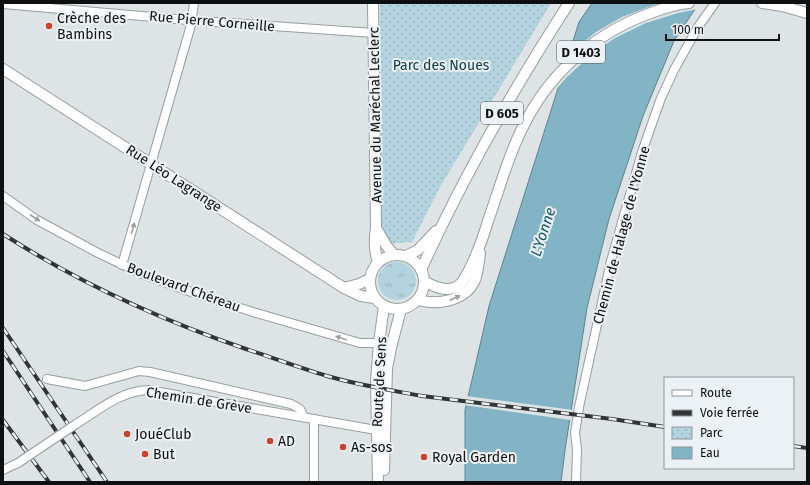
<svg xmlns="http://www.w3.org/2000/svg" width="810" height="485" font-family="'Fira Sans',sans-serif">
  <defs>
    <pattern id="grass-tufts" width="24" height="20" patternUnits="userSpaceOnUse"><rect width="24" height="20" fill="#b3d3de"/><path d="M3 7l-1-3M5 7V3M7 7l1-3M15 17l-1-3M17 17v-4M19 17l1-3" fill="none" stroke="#99b4bd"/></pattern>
    <pattern id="park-dots" width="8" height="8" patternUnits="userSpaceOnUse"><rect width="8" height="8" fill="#b3d3de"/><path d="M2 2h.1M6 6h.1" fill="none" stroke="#99b4bd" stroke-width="1.8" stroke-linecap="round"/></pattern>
  </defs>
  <rect width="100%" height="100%" fill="#dee4e6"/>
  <!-- grass -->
  <circle fill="url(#grass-tufts)" cx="397" cy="281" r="19"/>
  <!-- park -->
  <path fill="url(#park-dots)" d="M380,3h171l-111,184 -28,55 -31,2z"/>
  <!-- water -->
  <path fill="#82b4c5" stroke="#5f828f" d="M592,3h107l-25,38 -31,75 -34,103 -22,89 -22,142 -4,32h-96v-72l24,-104 90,-284z"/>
  <!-- pier -->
  <g fill="#dee4e6">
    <path d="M659,3h42l-3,6 -20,4 -32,10 -31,15 -23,16 -26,24 -13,15 12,-35 11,-10 20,-16 26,-15z"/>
    <path d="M466,396l107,14 -2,10 -107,-15z"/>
  </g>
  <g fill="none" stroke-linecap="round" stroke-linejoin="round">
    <!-- minor casing -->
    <g stroke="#989d9f" stroke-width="10">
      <g id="minor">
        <path d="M3,4l197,17 174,12"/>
        <path d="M3,196l34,24 61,33 44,21 52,19 59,19 107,31h19"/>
        <path d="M122,265l69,-240 3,-22"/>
        <path d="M47,379l38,7 54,-15 11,1 141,32 9,5 4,8"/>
        <path d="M76,424c23,-14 44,-33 72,-34l228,40"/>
        <path d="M3,470l15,-7"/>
        <path d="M314,482v-63"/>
        <path d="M576,482l1,-33 -2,-16 4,-26 32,-146 31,-109 19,-54 13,-28 24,-43 17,-24"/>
      </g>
    </g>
    <!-- major casing -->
    <g stroke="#989d9f" stroke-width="12">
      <g id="major">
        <path d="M373,3l3,225c-2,12 -2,23 2,34"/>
        <path d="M762,3l20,3 25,7"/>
        <path d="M3,69l341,219 17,8 14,2"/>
        <path d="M376,228l10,17 8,10"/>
        <circle cx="397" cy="282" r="27"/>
        <path d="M406,256l12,-6 18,-19"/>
        <path d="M421,270c42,-93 93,-182 148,-267"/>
        <path d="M424,281c10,6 23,12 34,5 11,-8 26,-51 30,-65 12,-34 22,-71 39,-102 26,-49 70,-86 121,-105 13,-5 27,-10 41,-11"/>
        <path d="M344,288l15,-4 11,-5"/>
        <path d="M418,300c19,5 47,2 57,-20 3,-8 4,-18 5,-27"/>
        <path d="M384,470l3,-102 4,-20 10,-39"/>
        <path d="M378,482l-2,-101 3,-38 5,-37"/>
      </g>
    </g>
    <!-- minor -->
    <use href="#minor" stroke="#fff" stroke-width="8"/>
    <!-- major -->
    <use href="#major" stroke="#fff" stroke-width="10"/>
    <!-- rail casing -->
    <g stroke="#323536" stroke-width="4">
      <g id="rail">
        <path d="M3,234c76,49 158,86 243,115 27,9 54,19 81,27 31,9 63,14 95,20l190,23 53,8"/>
        <path d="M3,328l104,154"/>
        <path d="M3,351l87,131"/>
        <path d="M3,420l46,62"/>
        <path d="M793,446l14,2"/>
      </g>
    </g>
    <!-- rail -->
    <use href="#rail" stroke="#ebf1f4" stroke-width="2.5" stroke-dasharray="8" stroke-linecap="butt"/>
    <!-- minor-bridge casing -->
    <g stroke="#989d9f" stroke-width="10" stroke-linecap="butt">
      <path id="minor-bridge" d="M18,463l58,-39"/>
    </g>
    <!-- minor-bridge -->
    <use href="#minor-bridge" stroke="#fff" stroke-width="8"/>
  </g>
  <!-- one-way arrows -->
  <defs><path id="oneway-solid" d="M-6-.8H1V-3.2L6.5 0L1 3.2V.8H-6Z"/></defs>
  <g fill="#9e9f9f">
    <use href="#oneway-solid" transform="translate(35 218) rotate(33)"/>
    <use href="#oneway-solid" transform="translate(133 228) rotate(-74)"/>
    <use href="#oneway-solid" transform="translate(455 298) rotate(-25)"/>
    <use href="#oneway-solid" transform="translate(341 338) rotate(-163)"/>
  </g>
  <!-- markers -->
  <g fill="#ce422c" stroke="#ebf1f4" stroke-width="1.5">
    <circle cx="49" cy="26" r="4"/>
    <circle cx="127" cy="434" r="4"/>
    <circle cx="270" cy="441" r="4"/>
    <circle cx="343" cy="447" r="4"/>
    <circle cx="145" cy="454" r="4"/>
    <circle cx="424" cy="457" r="4"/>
  </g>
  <g text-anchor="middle" stroke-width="4" stroke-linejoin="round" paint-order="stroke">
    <!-- shield labels -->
    <g fill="#ebf1f4" stroke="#505354" stroke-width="1">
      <rect x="557" y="41" width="48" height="22" rx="3"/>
      <rect x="481" y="102" width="42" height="22" rx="3"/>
    </g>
    <g font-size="13" font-weight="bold" fill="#0d0f10">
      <text x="581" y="57">D 1403</text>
      <text x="502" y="118">D 605</text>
    </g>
    <!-- poi labels -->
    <g font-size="14" fill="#0d0f10" stroke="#ebf1f4" text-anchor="start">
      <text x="57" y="23">Crèche des<tspan x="57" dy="16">Bambins</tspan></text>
      <text x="135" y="439">JouéClub</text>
      <text x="278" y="446">AD</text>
      <text x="351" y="452">As-sos</text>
      <text x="153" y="459">But</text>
      <text x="432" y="462">Royal Garden</text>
    </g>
    <!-- street labels -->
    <g font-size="14" fill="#0d0f10" stroke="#ebf1f4">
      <text transform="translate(212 21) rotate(5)" y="5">Rue Pierre Corneille</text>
      <text transform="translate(375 115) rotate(-91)" y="5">Avenue du Maréchal Leclerc</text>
      <text transform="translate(174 178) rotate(33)" y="5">Rue Léo Lagrange</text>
      <text transform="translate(621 235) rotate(-75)" y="5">Chemin de Halage de l'Yonne</text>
      <text transform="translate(184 287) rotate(20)" y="5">Boulevard Chéreau</text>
      <text transform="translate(379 382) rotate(-87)" y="5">Route de Sens</text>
      <text transform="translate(199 400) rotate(9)" y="5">Chemin de Grève</text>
    </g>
    <!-- park labels -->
    <g font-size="14" fill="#0a3846" stroke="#ebf1f4">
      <text x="441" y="70">Parc des Noues</text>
    </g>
    <!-- water labels -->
    <g font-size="15" font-style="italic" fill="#125568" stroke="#ebf1f4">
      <text transform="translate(543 232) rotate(-72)" y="5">L'Yonne</text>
    </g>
  </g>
  <!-- border -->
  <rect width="810" height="485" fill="none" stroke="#0d0f10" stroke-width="8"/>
  <!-- legend -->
  <rect x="664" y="377" width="130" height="92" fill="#ebf1f4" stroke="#929799"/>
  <rect x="672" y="390" width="20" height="6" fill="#ffffff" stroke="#929799"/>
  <text x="700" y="397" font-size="12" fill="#0d0f10">Route</text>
  <rect x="672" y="410" width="20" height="6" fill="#323536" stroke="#929799"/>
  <text x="700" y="417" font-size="12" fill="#0d0f10">Voie ferrée</text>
  <rect x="672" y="427" width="20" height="12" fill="url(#park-dots)" stroke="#929799"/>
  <text x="700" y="437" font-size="12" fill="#0d0f10">Parc</text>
  <rect x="672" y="447" width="20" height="12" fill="#82b4c5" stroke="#929799"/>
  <text x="700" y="457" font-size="12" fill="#0d0f10">Eau</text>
  <!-- scale -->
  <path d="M666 34v6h113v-6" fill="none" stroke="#0d0f10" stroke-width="2"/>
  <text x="672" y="34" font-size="12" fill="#0d0f10" stroke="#ebf1f4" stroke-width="3" paint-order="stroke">100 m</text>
</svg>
